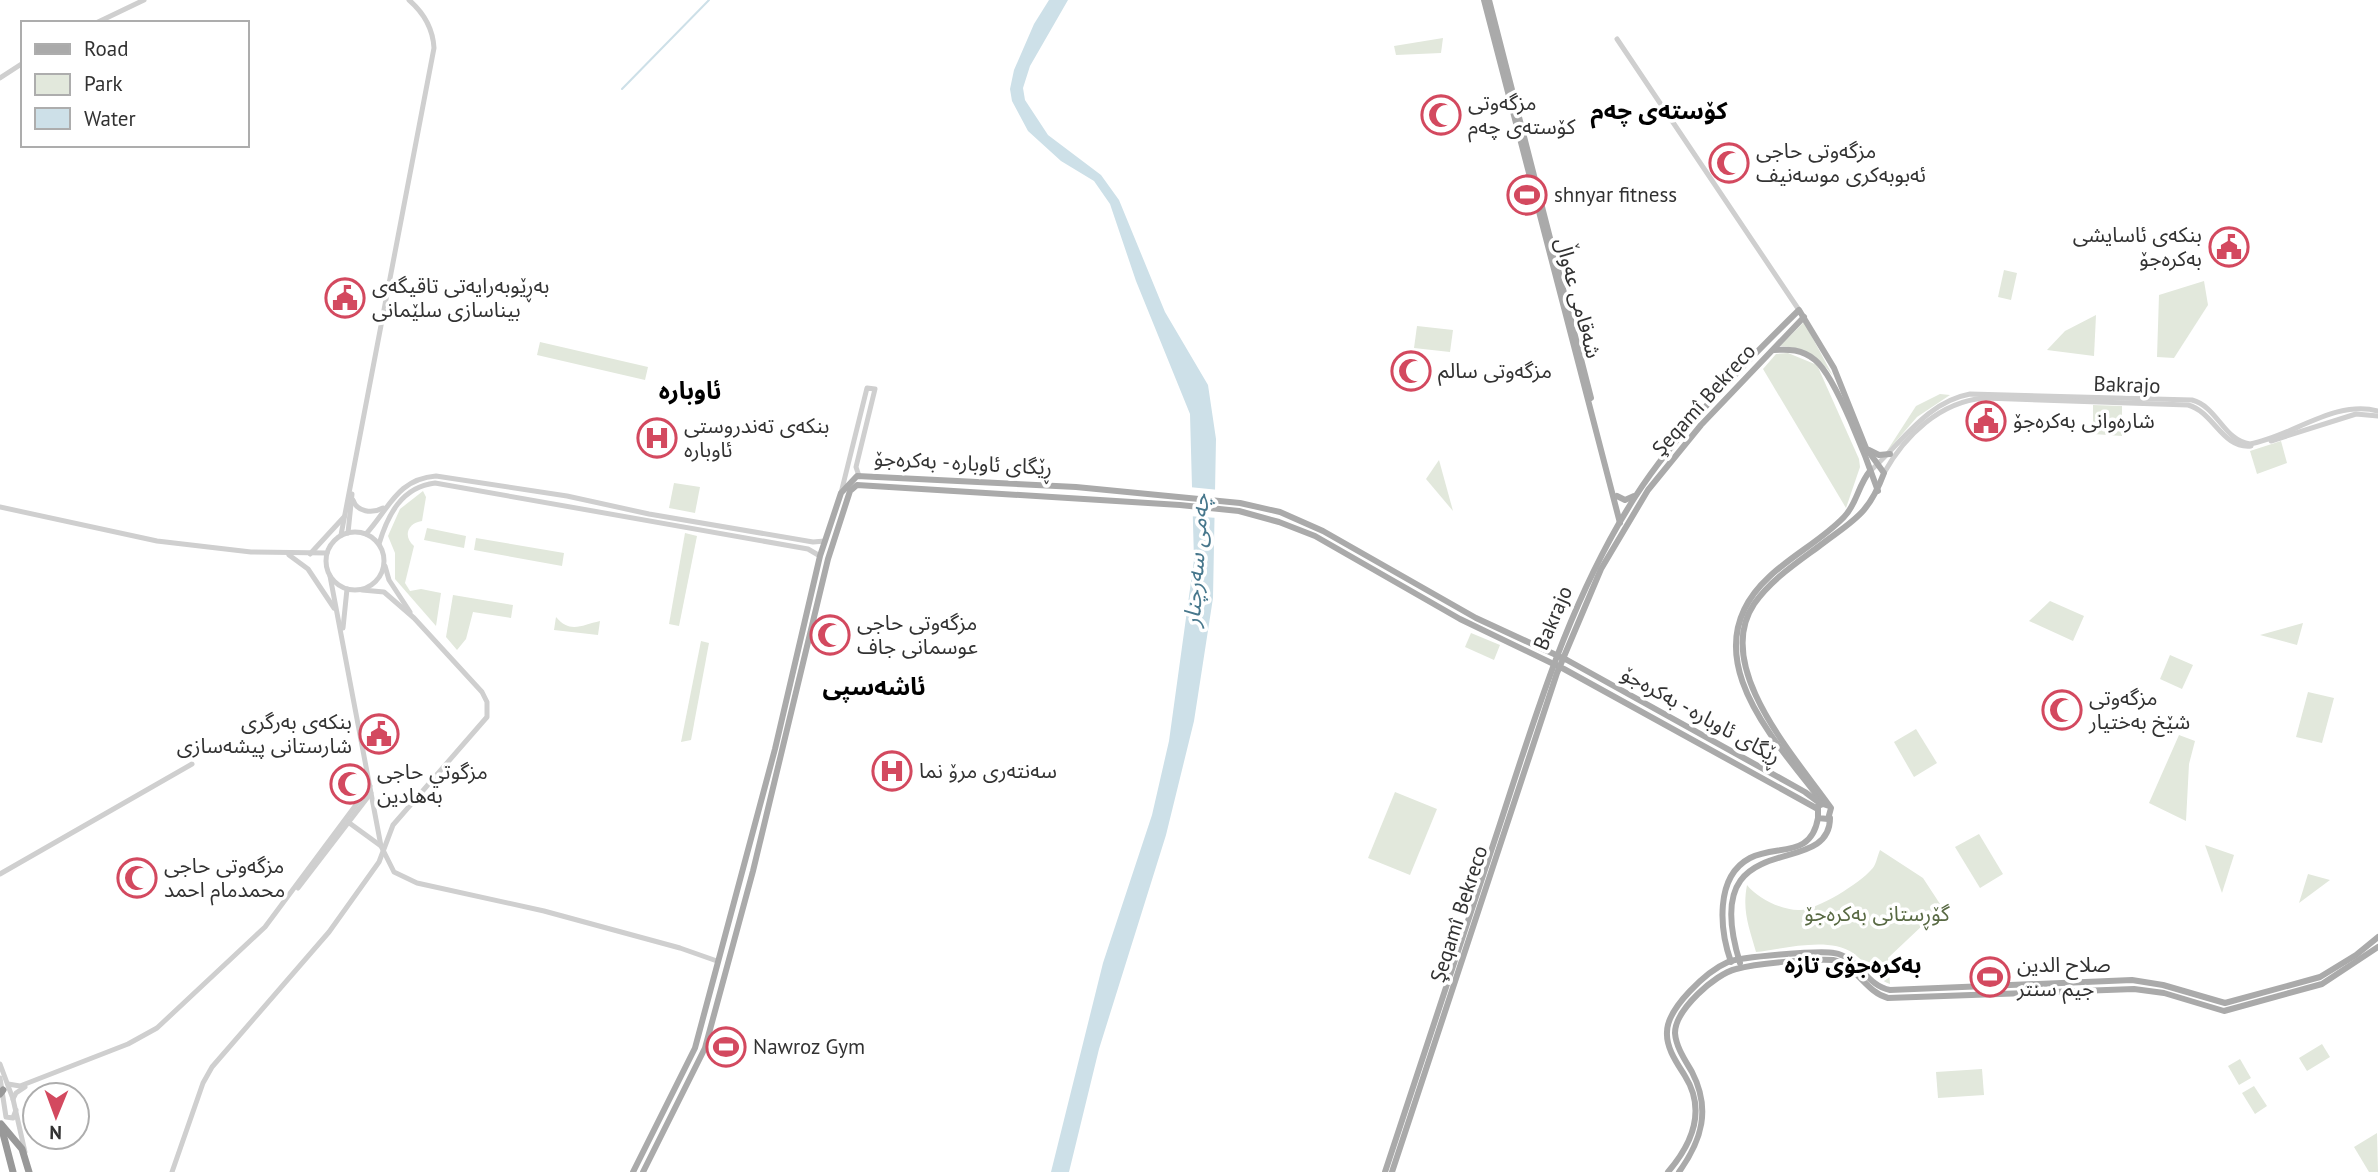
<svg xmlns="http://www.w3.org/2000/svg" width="2378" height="1172" font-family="'PT Sans','Noto Sans Arabic',sans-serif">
  <rect width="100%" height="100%" fill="#fff"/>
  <!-- green -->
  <g fill="#e2e8dc">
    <path d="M1443,38l-2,15 -45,2 -2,-9z"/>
    <path d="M2004,270l13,3 -6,27 -13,-3z"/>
    <path d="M2204,281l4,24 -34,53 -17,-1 2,-62z"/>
    <path d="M2096,315l-2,41 -47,-6 18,-19z"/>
    <path d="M1804,322l29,54c-15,-20 -28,-28 -53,-30z"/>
    <path d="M1417,326l36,4 -3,22 -36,-4z"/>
    <path d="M540,342l108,25 -3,13 -108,-25z"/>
    <path d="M1788,353l29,12 42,94 1,8 -14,41 -83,-139 13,-15z"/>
    <path d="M1940,394l10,1 -33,22 -32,37 31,-48z"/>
    <path d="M2093,405l29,1v30l-29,-2z"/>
    <path d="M2281,441l6,22 -30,11 -7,-23z"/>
    <path d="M1439,460l14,51 -27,-32z"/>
    <path d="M674,483l26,4 -5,26 -26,-5z"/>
    <path d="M423,491l3,6 -4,24c-15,2 -19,16 -8,25l-9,37 5,8 11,-2 20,4 -5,33 -41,-47v-26l-7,-17 12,-27z"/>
    <path d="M427,528l39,8 -2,12 -40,-8z"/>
    <path d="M685,533l12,3 -18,90 -10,-2z"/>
    <path d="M476,538l88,15 -2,13 -88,-16z"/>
    <path d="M453,595l60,10 -2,13 -38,-6 -7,27 -9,11 -11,-13z"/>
    <path d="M2050,601l34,15 -11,25 -44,-20z"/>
    <path d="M556,617c14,17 26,8 44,4l-2,14 -44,-5z"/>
    <path d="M2303,623l-6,22 -37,-10z"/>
    <path d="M1471,633l29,12 -6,15 -29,-13z"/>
    <path d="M701,641l8,2 -18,97 -10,2z"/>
    <path d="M2170,655l23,10 -11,24 -22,-10z"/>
    <path d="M2308,692l26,6 -12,45 -26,-6z"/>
    <path d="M1916,729l21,34 -23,14 -20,-35z"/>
    <path d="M2179,735l16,6 -6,23 -3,57 -37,-18z"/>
    <path d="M1395,792l42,17 -27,66 -42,-17z"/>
    <path d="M1979,834l24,40 -23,14 -25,-41z"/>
    <path d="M2205,845l29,10 -12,38z"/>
    <path d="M1880,850l43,28 19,29 -54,51 2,26c-17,-6 -23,-21 -37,-31 -25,-17 -69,-4 -97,-1 -7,-25 -14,-41 -9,-67 10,13 36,26 53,25 17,0 60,-27 71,-40 5,-4 6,-13 9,-20z"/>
    <path d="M2308,874l22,6 -31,23z"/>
    <path d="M2322,1044l8,13 -23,14 -8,-13z"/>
    <path d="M2240,1059l11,19 -12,7 -11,-19z"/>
    <path d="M1982,1069l2,26 -46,3 -2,-26z"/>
    <path d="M2254,1086l13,20 -12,8 -13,-21z"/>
    <path d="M2377,1133l1,39h-9l-15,-25z"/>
  </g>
  <!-- water -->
  <path fill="#cde0e8" d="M1049,0h19l-38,66 -7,22 2,12 23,35 53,40 18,25 46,112 43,73 8,54 -3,159 -19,123 -28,114 -67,214 -30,123h-18l52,-209 49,-148 17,-74 25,-181 -4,-146 -54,-133 -26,-77 -16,-23 -33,-20 -33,-30 -16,-30 -2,-12 4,-19 20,-46z"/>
  <!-- pier -->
  <path fill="#fff" d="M1189,487l30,3 -1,28 -30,-2z"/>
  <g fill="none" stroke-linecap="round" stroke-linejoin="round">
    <!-- stream -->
    <path stroke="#cde0e8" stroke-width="2" d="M622,89l87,-89"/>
    <!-- minor -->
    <g stroke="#cfcfcf" stroke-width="5">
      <path d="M96,23l48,-23"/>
      <path d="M1617,39l182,271"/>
      <path d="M0,78l23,-15"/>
      <path d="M2271,441l85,-27 22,2"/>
      <path d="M1870,471c31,-27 56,-69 100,-77l222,6c26,7 31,40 58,44 41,-7 85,-45 128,-33"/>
      <path d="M1884,473c21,-38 56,-71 100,-75l204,7c26,7 34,44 63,41"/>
      <path d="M841,493l26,-105 8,1 -19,78 3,9"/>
      <path d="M353,500c4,12 19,14 30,8"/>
      <path d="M0,507l157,34 94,11 76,1"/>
      <circle cx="355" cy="561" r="29"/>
      <path d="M348,533l4,-39"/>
      <path d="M366,534c23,-25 31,-55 70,-58l131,20 82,18 164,28 12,-1"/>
      <path d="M341,535l93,-487c-1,-19 -10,-35 -25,-48"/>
      <path d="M379,544c9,-30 23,-57 56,-61l373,66 12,7"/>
      <path d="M310,554l34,-37"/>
      <path d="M289,555l19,14 26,39"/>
      <path d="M385,566l4,14 21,32"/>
      <path d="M330,576l51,270 13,26 23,11 127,28 136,37 37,13"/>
      <path d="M343,628l4,-39"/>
      <path d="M348,822l33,24"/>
      <path d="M0,874l192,-110"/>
      <path d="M298,888l73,-95"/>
      <path d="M0,1064l13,35 12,53"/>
      <path d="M0,1078l6,39 7,1 3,-8"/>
      <path d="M8,1084l12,2 108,-42 29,-16 108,-101 105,-141"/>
      <path d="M13,1099l3,-6 9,-6"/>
      <path d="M172,1172l31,-89 9,-16 117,-135 50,-70 14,-37 94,-108v-15l-5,-10 -68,-74 -30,-26 -22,-2"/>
    </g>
    <!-- major -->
    <g stroke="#aaa" stroke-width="6">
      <path d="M1484,0l136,523"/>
      <path d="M1489,0l102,398"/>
      <path d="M1774,350c14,-1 28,-1 41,10 21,17 53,102 63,131"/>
      <path d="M1869,450l10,5 11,-1"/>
      <path d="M1617,496l8,4 9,-4"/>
      <path d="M1823,803c-48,-63 -135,-151 -54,-226 23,-22 53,-37 75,-60 13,-13 14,-32 26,-46"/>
      <path d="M1731,962c-11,-31 -17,-85 19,-104 27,-14 61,1 68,-40"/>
      <path d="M1740,963c-44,-142 90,-81 90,-145"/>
      <path d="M633,1172l62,-124 80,-299 45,-193 21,-63 16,-17 219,11 164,16 40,9 43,19 153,87 91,42 238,132 16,12"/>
      <path d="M643,1172l62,-124 48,-177 75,-312 22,-68 7,-6 323,20 59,6 40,11 36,14 145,83 104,50 252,139"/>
      <path d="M1385,1172c38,-116 76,-232 115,-348 37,-113 70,-225 135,-327 41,-64 109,-133 164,-187l35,58 32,80 18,25c-16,43 -31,47 -66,74 -23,17 -47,33 -64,57 -42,63 42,154 77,204l-3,11 -10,-1v-12l5,-2 6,2"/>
      <path d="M1392,1172l165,-499 44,-104 47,-79 53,-65 103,-108"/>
      <path d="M1668,1172c24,-28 39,-61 17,-96 -8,-13 -19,-28 -18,-44 0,-24 40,-61 61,-70 12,-5 92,-12 106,-9 25,4 32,33 56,37l242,-10 31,5 62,18 95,-26 36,-22 22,-18"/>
      <path d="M1679,1172c23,-32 32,-63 13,-100 -7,-12 -16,-25 -17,-39 0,-23 40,-59 61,-64 22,-6 73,-10 97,-9 23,4 32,32 55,38l246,-9 30,4 60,18 98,-27 56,-37"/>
    </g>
    <!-- highway -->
    <g stroke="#999" stroke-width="7">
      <path d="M0,1094l3,-4"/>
      <path d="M1,1124l21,25 7,23"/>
      <path d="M1,1126l12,46"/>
    </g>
  </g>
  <!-- icons -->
  <defs>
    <g id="mosque-ring" transform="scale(2.0125)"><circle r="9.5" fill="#fff" stroke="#d3495f" stroke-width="1.5"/><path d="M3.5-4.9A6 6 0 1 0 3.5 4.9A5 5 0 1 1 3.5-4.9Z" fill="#d3495f"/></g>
    <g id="stadium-ring" transform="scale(2.0125)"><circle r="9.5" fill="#fff" stroke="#d3495f" stroke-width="1.5"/><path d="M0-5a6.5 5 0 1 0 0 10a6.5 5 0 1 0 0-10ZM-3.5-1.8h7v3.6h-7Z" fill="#d3495f"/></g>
    <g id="civic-ring" transform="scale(2.0125)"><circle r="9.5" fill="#fff" stroke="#d3495f" stroke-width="1.5"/><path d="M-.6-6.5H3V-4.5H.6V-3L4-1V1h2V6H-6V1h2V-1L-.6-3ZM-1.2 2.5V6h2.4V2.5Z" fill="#d3495f"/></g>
    <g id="hospital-ring" transform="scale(2.0125)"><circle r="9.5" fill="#fff" stroke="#d3495f" stroke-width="1.5"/><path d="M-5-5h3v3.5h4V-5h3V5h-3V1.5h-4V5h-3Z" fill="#d3495f"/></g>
  </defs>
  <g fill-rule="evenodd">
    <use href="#mosque-ring" x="1441" y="115"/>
    <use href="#mosque-ring" x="1729" y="163"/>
    <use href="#stadium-ring" x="1527" y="195"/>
    <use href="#civic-ring" x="2229" y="247"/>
    <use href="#civic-ring" x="345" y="298"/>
    <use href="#mosque-ring" x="1411" y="371"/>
    <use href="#civic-ring" x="1986" y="421"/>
    <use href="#hospital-ring" x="657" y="438"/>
    <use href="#mosque-ring" x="830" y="635"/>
    <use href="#mosque-ring" x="2062" y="710"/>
    <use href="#civic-ring" x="379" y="734"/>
    <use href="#hospital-ring" x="892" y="771"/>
    <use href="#mosque-ring" x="350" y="784"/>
    <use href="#mosque-ring" x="137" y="878"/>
    <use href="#stadium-ring" x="1990" y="977"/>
    <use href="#stadium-ring" x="726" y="1047"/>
  </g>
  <g text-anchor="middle" stroke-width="7" stroke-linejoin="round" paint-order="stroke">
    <!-- poi labels -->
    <g font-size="21" fill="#323232" stroke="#fff" text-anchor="start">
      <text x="1468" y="110">مزگه‌وتی<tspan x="1468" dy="24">کۆستەی چەم</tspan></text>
      <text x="1756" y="158">مزگەوتی حاجی<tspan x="1756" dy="24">ئەبوبەکری موسەنیف</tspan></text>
      <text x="1554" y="202">shnyar fitness</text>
      <text x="2202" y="242" text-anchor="end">بنکەی ئاسایشی<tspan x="2202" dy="24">بەکرەجۆ</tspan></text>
      <text x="372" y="293">بەڕێوبەرایەتی تاقیگەی<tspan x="372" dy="24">بیناسازی سلێمانی</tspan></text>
      <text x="1438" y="378">مزگەوتی سالم</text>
      <text x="2013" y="428">شارەوانی بەکرەجۆ</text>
      <text x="684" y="433">بنکەی تەندروستی<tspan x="684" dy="24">ئاوبارە</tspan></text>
      <text x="857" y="630">مزگەوتی حاجی<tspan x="857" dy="24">عوسمانی جاف</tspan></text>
      <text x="2089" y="705">مزگەوتی<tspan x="2089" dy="24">شێخ بەختیار</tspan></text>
      <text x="352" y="729" text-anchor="end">بنکەی بەرگری<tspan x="352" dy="24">شارستانی پیشەسازی</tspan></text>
      <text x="919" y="778">سەنتەرى مرۆ نما</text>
      <text x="377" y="779">مزگوتي حاجی<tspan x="377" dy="24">بەهادین</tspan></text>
      <text x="164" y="873">مزگەوتی حاجی<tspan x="164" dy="24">محمدمام احمد</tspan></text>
      <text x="2017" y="972">صلاح الدين<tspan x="2017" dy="24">جيم سنتر</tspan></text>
      <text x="753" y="1054">Nawroz Gym</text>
    </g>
    <!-- street labels -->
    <g font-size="21" fill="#323232" stroke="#fff">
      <text transform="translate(1578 298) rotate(75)" y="7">شەقامی عەواڵ</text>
      <text transform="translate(2127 385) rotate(2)" y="7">Bakrajo</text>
      <text transform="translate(1704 400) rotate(-48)" y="7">Şeqamî Bekreco</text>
      <text transform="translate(963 463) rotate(3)" y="7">ڕێگای ئاوبارە - بەکرەجۆ</text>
      <text transform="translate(1553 618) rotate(-67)" y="7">Bakrajo</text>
      <text transform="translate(1701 715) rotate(29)" y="7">ڕێگای ئاوبارە - بەکرەجۆ</text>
      <text transform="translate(1459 914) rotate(-72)" y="7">Şeqamî Bekreco</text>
    </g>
    <!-- park labels -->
    <g font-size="21" fill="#586943" stroke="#fff">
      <text x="1877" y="921">گۆڕستانی بەکرەجۆ</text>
    </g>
    <!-- water labels -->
    <g font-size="23" font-style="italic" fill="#47778c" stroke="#fff">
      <text transform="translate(1196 560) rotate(-86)" y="8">چەمی سەرچنار</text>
    </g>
    <!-- neighbourhood labels -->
    <g font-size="23" font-weight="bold" fill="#000" stroke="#fff">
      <text x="1853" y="973">بەکرەجۆی تازە</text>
    </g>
    <!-- quarter labels -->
    <g font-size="24" font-weight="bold" fill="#000" stroke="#fff">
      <text x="1659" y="119">کۆستەی چەم</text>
      <text x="690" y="399">ئاوبارە</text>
      <text x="874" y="695">ئاشەسپی</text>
    </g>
  </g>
  <!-- legend -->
  <rect x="21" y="21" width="228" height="126" fill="#ffffff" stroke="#adadad" stroke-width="2"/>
  <rect x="35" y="44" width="35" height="10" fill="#aaaaaa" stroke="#adadad" stroke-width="2"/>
  <text x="84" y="56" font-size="21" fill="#323232">Road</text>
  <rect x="35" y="74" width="35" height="21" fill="#e2e8dc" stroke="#adadad" stroke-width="2"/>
  <text x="84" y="91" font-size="21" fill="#323232">Park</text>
  <rect x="35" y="108" width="35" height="21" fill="#cde0e8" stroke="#adadad" stroke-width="2"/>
  <text x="84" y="126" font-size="21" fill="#323232">Water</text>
  <!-- north arrow -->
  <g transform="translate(56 1116) rotate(181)"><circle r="33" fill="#ffffff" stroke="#adadad" stroke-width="2"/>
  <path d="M0-5L12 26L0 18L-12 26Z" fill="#d3495f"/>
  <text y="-10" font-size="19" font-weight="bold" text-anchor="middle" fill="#323232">N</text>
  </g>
</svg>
